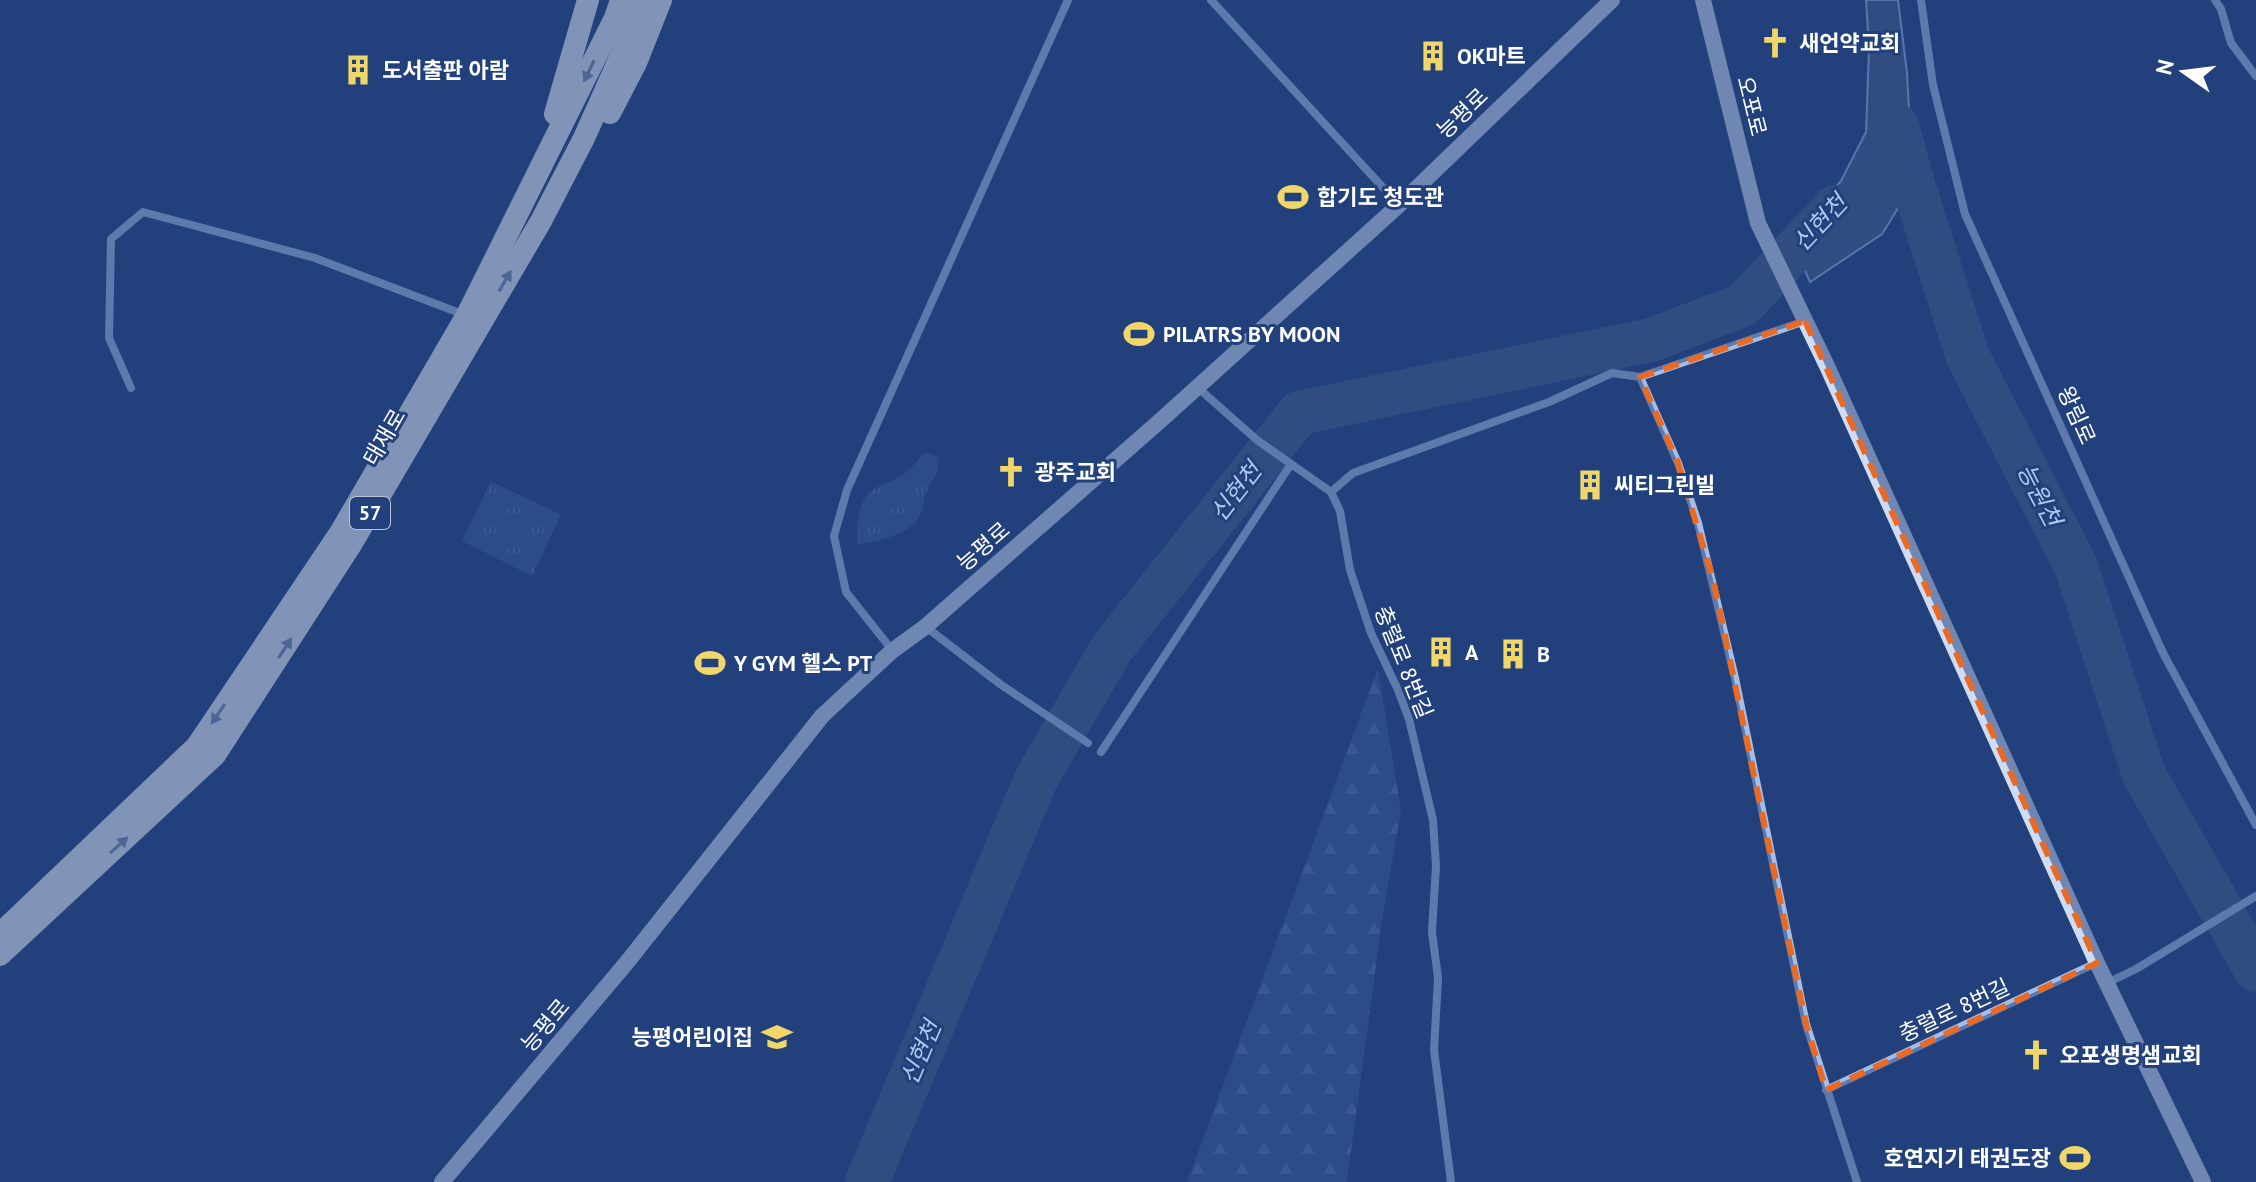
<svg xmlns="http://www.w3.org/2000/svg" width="2256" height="1182" font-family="'PT Sans','Noto Sans KR',sans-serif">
  <defs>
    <pattern id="forest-firs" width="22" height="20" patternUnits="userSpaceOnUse" patternTransform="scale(2)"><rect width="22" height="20" fill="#36599a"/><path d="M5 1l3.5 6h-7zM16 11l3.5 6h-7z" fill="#5472a9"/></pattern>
    <pattern id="park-tufts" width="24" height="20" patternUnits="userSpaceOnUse" patternTransform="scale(2)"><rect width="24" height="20" fill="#36599a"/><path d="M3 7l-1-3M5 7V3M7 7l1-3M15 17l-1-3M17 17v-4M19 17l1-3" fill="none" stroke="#5472a9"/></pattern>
  </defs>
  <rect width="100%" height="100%" fill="#22417c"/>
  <!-- grass -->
  <g fill="#36599a">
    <path d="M1766,301l-7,13 -77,17 1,-2z"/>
    <path d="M1434,386l1,2 -45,11 -75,31 -25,26 -13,-13 22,-29z"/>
  </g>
  <!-- forest -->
  <path fill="url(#forest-firs)" d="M1378,668l23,143 -19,110 -35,261h-160z"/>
  <!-- park -->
  <g fill="url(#park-tufts)">
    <path d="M929,453l9,5c1,19 -5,19 -12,35 -3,5 -2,12 -4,18 -10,25 -42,29 -65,34 -2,-80 36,-44 65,-91z"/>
    <path d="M491,481l70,34 -29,61 -70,-35z"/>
  </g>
  <!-- water -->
  <g fill="#425985" stroke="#9ab6e7" stroke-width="2">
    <path d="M1866,0h32l9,73 6,111 -31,50 -72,48 -19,-43 50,-58 25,-49 3,-83z"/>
    <path d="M1758,277l8,20v4l-24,9 -13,1 4,-11 20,-22z"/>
  </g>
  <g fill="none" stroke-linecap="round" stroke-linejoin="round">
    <!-- river -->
    <g stroke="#425985" stroke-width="44">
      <path d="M1897,126l16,58 55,173 108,209 68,209 112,195"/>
      <path d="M867,1182l169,-403 76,-131 187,-235 352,-73 92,-35 92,-98"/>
    </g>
    <!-- minor -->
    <g stroke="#a6bde6" stroke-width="8">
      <path d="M1211,0l188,205"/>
      <path d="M1921,0l12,85 32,129 198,439 93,172"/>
      <path d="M2215,0l6,9 10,34 25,33"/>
      <path d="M1805,321l-165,56 38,86 20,60 37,155 71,346 51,158"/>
      <path d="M1197,387l60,53 74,52"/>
      <path d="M131,388l-22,-50 2,-99 32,-27 172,46 150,57"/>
      <path d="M926,627l74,57 88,59"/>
      <path d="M892,650l-46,-58 -12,-56 13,-46 221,-490"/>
      <path d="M1101,752l190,-288"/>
      <path d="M2107,983l29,-14 120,-73"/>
      <path d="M1826,1090l270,-127"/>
      <path d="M1451,1182l-17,-132 4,-72 -6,-46 4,-66 -3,-46 -24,-101 -11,-29 -27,-57 -21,-63 -10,-59 -9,-19 22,-19 196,-71 63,-29 28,4"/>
    </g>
    <!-- secondary -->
    <g stroke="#d0dcf5" stroke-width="16">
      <path d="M1703,0l55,223 69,143 270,597 106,219"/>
      <path d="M442,1182l186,-221 194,-245 70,-65 33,-24 236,-207 238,-215 213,-205"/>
    </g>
    <!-- trunk -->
    <g stroke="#f3f6fe" stroke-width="22">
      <path d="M610,113l26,-50 25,-63"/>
      <path d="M555,114l33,-114"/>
      <path d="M0,934l197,-188 143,-213 127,-218 148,-297 6,-18"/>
      <path d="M0,955l215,-200 137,-212 189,-322 43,-83 51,-114 8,-24"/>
    </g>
  </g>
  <!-- one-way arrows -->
  <defs><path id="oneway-solid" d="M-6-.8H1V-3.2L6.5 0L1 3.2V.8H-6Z" transform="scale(2)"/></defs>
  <g fill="#8092b6">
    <use href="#oneway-solid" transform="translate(589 71) rotate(116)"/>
    <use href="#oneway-solid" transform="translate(505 281) rotate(-60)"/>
    <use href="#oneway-solid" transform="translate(285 648) rotate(-57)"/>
    <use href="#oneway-solid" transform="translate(218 714) rotate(124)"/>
    <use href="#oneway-solid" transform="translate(119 845) rotate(-43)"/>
  </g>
  <!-- marked area -->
  <path d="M0 0H2256V1182H0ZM1805,321l292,642 -271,127 -20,-66 -93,-445 -35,-116 -38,-86z" fill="#22417c" fill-opacity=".55" fill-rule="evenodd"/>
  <path fill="none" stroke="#ea6a24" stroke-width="6" stroke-dasharray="16 10" stroke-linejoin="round" d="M1805,321l292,642 -271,127 -20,-66 -93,-445 -35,-116 -38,-86z"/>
  <!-- icons -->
  <defs>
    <g id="church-bare" transform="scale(2.4)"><path d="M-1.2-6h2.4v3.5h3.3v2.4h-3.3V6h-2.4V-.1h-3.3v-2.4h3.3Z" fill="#f1d769" stroke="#22417c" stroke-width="2.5" paint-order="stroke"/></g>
    <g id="building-bare" transform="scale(2.4)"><path d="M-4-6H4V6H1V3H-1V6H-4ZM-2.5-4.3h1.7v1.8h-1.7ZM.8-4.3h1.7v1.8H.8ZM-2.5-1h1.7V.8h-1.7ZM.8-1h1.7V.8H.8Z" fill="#f1d769" stroke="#22417c" stroke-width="2.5" paint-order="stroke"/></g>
    <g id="stadium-bare" transform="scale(2.4)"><path d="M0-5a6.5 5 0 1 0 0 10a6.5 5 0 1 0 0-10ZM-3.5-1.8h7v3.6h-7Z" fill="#f1d769" stroke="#22417c" stroke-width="2.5" paint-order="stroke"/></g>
    <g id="school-bare" transform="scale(2.4)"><path d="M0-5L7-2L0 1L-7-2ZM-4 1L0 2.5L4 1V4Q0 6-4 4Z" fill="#f1d769" stroke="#22417c" stroke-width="2.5" paint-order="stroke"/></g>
  </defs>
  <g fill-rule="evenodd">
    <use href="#church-bare" x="1775" y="43"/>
    <use href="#building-bare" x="1433" y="56"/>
    <use href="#building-bare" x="358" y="70"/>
    <use href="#stadium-bare" x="1293" y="197"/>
    <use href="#stadium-bare" x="1139" y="334"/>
    <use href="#church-bare" x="1011" y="472"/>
    <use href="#building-bare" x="1590" y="485"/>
    <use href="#building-bare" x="1441" y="652"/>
    <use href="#building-bare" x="1513" y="654"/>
    <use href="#stadium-bare" x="710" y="663"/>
    <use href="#school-bare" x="777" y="1037"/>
    <use href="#church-bare" x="2036" y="1055"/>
    <use href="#stadium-bare" x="2075" y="1158"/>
  </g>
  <g text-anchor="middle" stroke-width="6" stroke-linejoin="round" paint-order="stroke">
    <!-- shield labels -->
    <rect fill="#22417c" stroke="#bdc6d8" stroke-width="2" x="350" y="497" width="40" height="32" rx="6"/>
    <g font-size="20" font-weight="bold" fill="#fff">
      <text x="370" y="520">57</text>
    </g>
    <!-- poi labels -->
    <g font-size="22" font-weight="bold" fill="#fff" stroke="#22417c" text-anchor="start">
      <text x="1799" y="51">새언약교회</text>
      <text x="1457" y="64">OK마트</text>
      <text x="382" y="78">도서출판 아람</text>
      <text x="1317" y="205">합기도 청도관</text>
      <text x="1163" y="342">PILATRS BY MOON</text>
      <text x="1035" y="480">광주교회</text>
      <text x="1614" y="493">씨티그린빌</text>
      <text x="1465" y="660">A</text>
      <text x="1537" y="662">B</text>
      <text x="734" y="671">Y GYM 헬스 PT</text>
      <text x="753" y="1045" text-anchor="end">능평어린이집</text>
      <text x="2060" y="1063">오포생명샘교회</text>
      <text x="2051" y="1166" text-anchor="end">호연지기 태권도장</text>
    </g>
    <!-- street labels -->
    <g font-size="22" fill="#fff" stroke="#22417c">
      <text transform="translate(1752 106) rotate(76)" y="8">오포로</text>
      <text transform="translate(1462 113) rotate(-44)" y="8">능평로</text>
      <text transform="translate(2077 415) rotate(66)" y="8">왕림로</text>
      <text transform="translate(384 437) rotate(-60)" y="8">태재로</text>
      <text transform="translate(983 546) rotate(-41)" y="8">능평로</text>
      <text transform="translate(1404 662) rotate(68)" y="8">충렬로 8번길</text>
      <text transform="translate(1954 1010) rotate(-25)" y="8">충렬로 8번길</text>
      <text transform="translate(545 1025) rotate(-50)" y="8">능평로</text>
    </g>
    <!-- water labels -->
    <g font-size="24" font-style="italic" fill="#b1c7ed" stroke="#22417c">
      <text transform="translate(1820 223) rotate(-47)" y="8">신현천</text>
      <text transform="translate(1236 492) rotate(-52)" y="8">신현천</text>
      <text transform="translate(2039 495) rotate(63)" y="8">능원천</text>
      <text transform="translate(921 1053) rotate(-67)" y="8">신현천</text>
    </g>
  </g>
  <!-- north arrow -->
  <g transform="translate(2184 72) rotate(284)" stroke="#22417c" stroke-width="6" paint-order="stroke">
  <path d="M0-6L14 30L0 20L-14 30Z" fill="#ffffff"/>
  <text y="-12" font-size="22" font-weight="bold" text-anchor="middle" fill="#ffffff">N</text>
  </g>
</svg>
